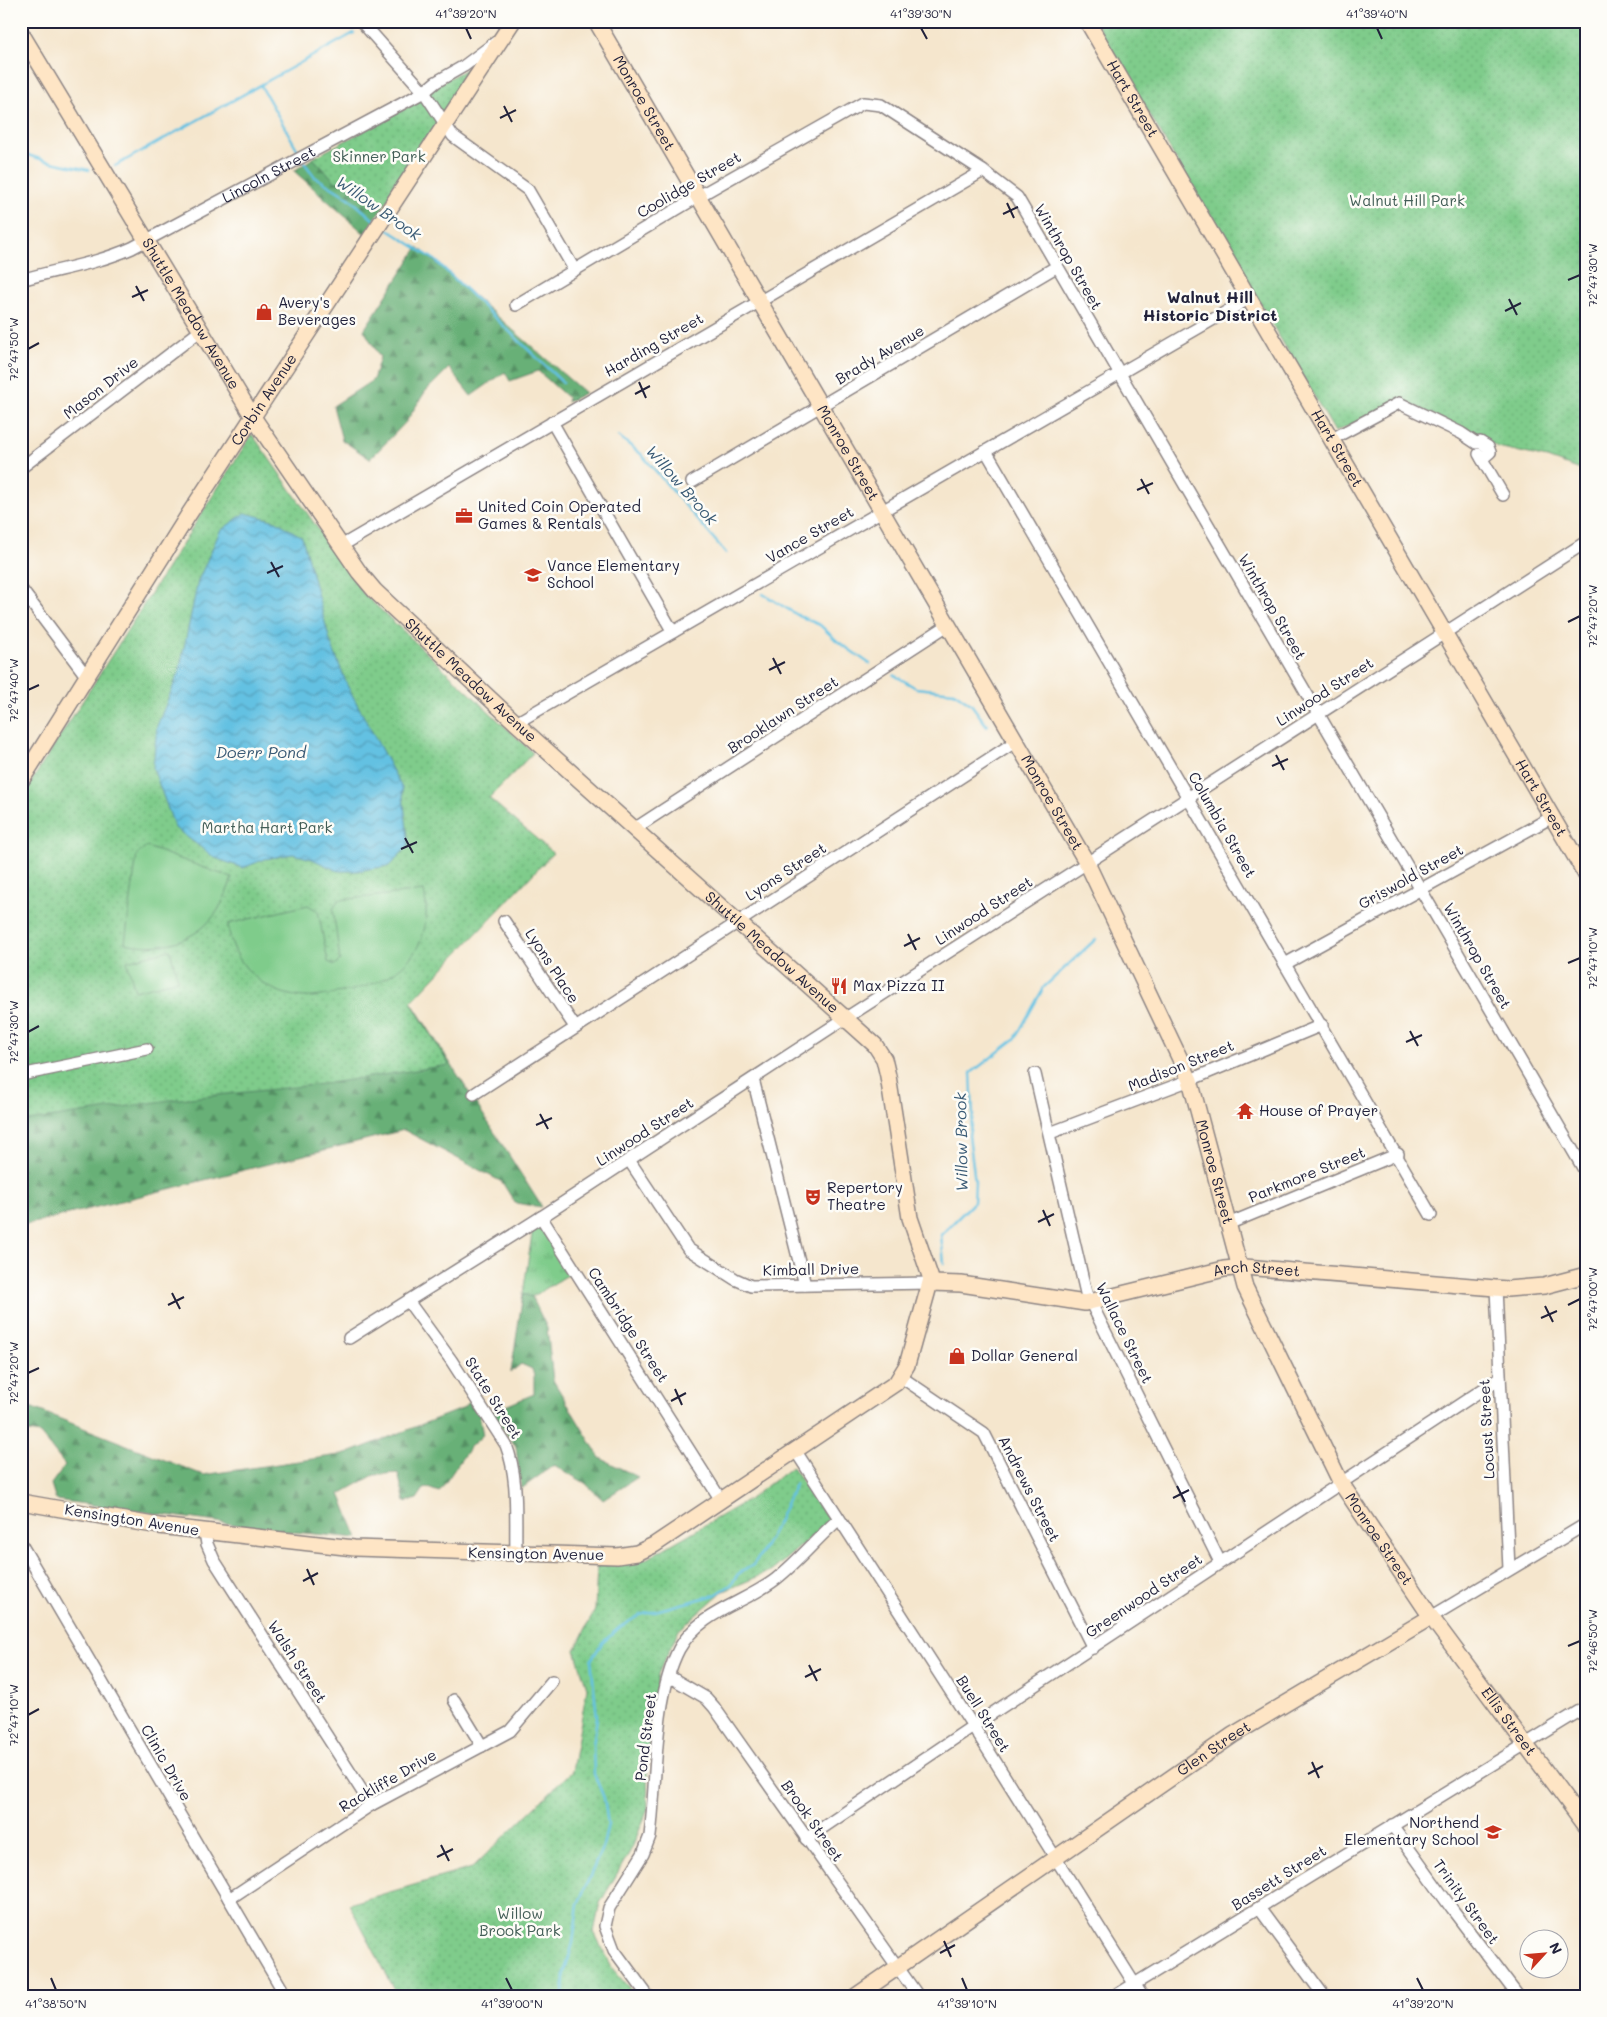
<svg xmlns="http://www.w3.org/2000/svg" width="1607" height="2017" font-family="Mali,sans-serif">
  <defs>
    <pattern id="grass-tufts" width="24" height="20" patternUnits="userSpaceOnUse" patternTransform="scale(1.25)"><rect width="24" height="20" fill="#7fcc8b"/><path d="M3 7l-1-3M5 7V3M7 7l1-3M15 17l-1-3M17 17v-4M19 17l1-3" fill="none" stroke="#6daf79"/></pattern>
    <pattern id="forest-firs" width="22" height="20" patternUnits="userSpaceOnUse" patternTransform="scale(1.25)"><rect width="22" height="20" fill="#67b077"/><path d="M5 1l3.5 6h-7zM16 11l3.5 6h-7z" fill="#548f63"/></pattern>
    <pattern id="park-dots" width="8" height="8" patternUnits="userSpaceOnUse" patternTransform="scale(1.25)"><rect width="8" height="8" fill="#7fcc8b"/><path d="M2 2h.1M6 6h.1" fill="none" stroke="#6daf79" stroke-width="1.8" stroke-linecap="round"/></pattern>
    <pattern id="water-waves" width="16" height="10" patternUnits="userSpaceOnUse" patternTransform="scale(1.25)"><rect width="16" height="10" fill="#64c1e2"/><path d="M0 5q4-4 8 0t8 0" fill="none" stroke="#529cb8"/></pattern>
  </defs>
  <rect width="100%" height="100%" fill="#fdfcf7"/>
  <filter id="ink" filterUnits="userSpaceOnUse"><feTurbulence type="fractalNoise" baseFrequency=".02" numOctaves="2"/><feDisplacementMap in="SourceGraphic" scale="10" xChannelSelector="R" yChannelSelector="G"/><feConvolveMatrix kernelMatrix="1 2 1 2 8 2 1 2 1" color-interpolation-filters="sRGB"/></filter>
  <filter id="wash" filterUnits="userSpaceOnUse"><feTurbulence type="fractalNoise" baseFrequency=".0096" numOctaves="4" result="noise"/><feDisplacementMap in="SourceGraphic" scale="20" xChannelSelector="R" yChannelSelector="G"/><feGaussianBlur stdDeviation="1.12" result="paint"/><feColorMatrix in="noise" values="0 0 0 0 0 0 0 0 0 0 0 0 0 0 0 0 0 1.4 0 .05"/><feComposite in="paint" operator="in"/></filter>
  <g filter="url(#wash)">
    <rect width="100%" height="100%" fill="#f5e6cd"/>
    <!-- grass -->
    <path fill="url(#grass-tufts)" stroke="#507763" d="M541,1226l30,47 -39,24 -9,-3 9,-60 -3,-4z"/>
    <!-- forest -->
    <g fill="url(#forest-firs)" stroke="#446959">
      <path d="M313,158l23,24 23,-2 24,27 -18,27 -71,-63z"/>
      <path d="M418,247l167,146 -18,9 1,-4 -30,-27 -28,10 -5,-9 -34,24 -22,-28 -24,24 -19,30 -36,37 -28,-19 -9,-34 40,-26 7,-23 -16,-27z"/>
      <path d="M398,981l144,226 -27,-4 -13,-21 -98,-52 -383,96v-142z"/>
      <path d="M523,1294l9,3 15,31 6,52 47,78 38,19 -35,23 -18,-17 -31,-18 -33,24 -5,-42 -25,-35 43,-18v-18l-2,-7 -11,-5 -10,8z"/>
      <path d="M470,1402l9,12 4,21 -14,13 -30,44 -14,-5 -8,12 -12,3 -7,-29 -24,2 -34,19 18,44 -75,-7 -227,-31 -5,-16 14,-19 -25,-31 -19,-3v-25l4,-1 178,70 143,-21 115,-45z"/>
    </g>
    <!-- park -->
    <g fill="url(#park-dots)" stroke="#507763">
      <path d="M1095,21h491v451l-39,-14 -49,-11 -95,-47 -68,32z"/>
      <path d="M468,68h4v3l-89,136 -24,-27 -23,2 -23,-24 99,-53 23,-19z"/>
      <path d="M252,434l111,159 170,160 -44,45 64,55 -142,149 38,63 -126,19 -153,16 -149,22v-324z"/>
      <path d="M792,1467l38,54 -57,49 -51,22 -43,38 -21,44 -11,97 1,38 -16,39 -32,55 -6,29 18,36 24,28h-238l-49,-92 123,-36 100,-97 15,-83 -12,-38 20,-40 2,-44 49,-7 102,-59z"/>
    </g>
    <!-- pitch -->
    <g fill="#7fcc8b" stroke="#507763">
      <path d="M147,847l85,31c-4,11 -8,22 -14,32 -20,32 -59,41 -93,33l12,-89z"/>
      <path d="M424,891c12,60 -28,92 -82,101 -13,2 -25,6 -38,5 -40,-2 -73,-34 -76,-73l80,-19 10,6 10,51 7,3 5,-5 -7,-51 6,-9z"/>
      <path d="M170,950l8,30 -43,11 -8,-30z"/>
    </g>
    <!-- water -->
    <path fill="url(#water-waves)" stroke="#43728e" d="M245,513l31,8 26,16 28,104 18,46 54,101 7,57 -20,21 -32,5h-19l-26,-12 -19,-5 -28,5 -22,9 -28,-10 -40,-30 -22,-60 4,-42 22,-54 19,-91 22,-50z"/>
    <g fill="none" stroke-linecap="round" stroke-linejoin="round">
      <!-- stream -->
      <g stroke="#64c1e2" stroke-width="2.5">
        <path d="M261,86l39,68"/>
        <path d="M21,153l26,8 42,9"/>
        <path d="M303,161l12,16 34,21 26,23"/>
        <path d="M115,166l239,-133"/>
        <path d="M384,227l51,33 128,123"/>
        <path d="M618,436l23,18 85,99"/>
        <path d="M763,594l36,22 21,9 17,16 33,23"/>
        <path d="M894,675l22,13 38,4 17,12 16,22"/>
        <path d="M944,1263l-3,-28 33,-33 1,-20 -6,-47 4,-20 -2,-42 44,-34 29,-52 52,-48"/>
        <path d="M563,1996l1,-23 9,-30 5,-39 25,-58 5,-22 -4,-26 -10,-24 -1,-28 4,-29 -6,-57 11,-17 18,-16 20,-12 75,-20 16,-10 7,-11 15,-9 7,-10 18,-33 17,-38"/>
      </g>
    </g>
  </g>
  <g filter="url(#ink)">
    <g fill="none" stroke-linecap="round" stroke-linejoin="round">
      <!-- street casing -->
      <g stroke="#8c8484" stroke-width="14">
        <g id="street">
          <path d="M361,21l63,71 29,44 75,54 46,79"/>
          <path id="s1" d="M21,280c38,-11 75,-16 111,-32l292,-156 12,-10 28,-16 32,-24"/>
          <path d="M516,305l183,-109 164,-93 18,2 102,66 34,26 569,976"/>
          <path d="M552,422l121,210"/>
          <path d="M1332,439l67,-36 62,30 15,10 4,-1 8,5 2,5 -8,7"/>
          <path d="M986,451l445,764"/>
          <path d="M1479,454l24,41"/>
          <path d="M21,468l179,-137"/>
          <path d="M692,482l364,-215"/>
          <path d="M341,546l642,-375"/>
          <path d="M21,589l66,88"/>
          <path d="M516,723l734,-425"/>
          <path d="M634,829l314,-204"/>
          <path d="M504,921l71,106"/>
          <path d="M1285,964l267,-147"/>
          <path d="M1035,1074l51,219 134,269"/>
          <path d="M21,1075l126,-26"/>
          <path d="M753,1079l52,206"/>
          <path d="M474,1094l541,-352"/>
          <path d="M1050,1133l140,-53 132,-55"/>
          <path d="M629,1160l59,89 47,30 16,7 180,-3"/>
          <path d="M541,1217l180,283"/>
          <path d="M1228,1224l170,-70"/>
          <path d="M1496,1288l13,281"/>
          <path d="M408,1301l43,59 55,85c13,33 9,73 10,108"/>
          <path d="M349,1338l197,-124 292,-191 748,-481"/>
          <path d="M901,1377l83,56 109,215"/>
          <path d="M795,1450l178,276 169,270"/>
          <path d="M205,1532l2,12 7,16 157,245"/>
          <path d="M21,1544l265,452"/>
          <path d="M1431,1617l155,-93"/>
          <path d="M670,1677l36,21 8,9 204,289"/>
          <path d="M454,1700l28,46"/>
          <path d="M1392,1825l60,84 66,87"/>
          <path d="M806,1839l167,-113 527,-348"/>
          <path d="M229,1899l142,-94 139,-74 42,-50"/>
          <path d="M1259,1908l65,88"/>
          <path d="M648,1996l-34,-46 -9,-24 4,-18 34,-54 7,-18c7,-56 3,-137 29,-187 21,-38 65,-45 97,-70 23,-18 41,-41 63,-60"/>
          <path d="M1115,1996l471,-289"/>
        </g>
      </g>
      <!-- secondary casing -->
      <g stroke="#8c8484" stroke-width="18">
        <g id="secondary">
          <path id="s2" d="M596,21l491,842 103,217 55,207 96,196 90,134 155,209"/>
          <path id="s3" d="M1087,21l499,854"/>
          <path id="s4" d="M21,33l232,384 106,155 16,19 141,132 359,322 9,14 4,17 22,142 21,61 -24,86 -11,18 -242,162 -17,8 -20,3 -263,-8 -195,-22 -138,-24"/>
          <path id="s5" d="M21,781l168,-267 324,-493"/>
          <path id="s6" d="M931,1283l30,1 124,19 139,-34 21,-2 262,22 37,-3 42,-11"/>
          <path id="s7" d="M856,1996l377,-261 198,-118"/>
        </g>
      </g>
      <!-- street -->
      <use href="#street" stroke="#fff" stroke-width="11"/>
      <!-- secondary -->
      <use href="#secondary" stroke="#fee5c5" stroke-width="15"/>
    </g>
  </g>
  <!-- ticks -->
  <path fill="none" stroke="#22223b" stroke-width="2" d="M466,28l5,11M921,28l6,11M1377,28l5,11M504,106l8,16M500,118l16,-8M1007,203l7,15M1003,214l15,-7M1568,280l12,-5M136,286l8,15M132,297l16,-7M1509,299l8,16M1505,311l16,-8M28,349l11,-6M639,382l7,16M635,394l15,-8M1141,479l8,15M1137,490l16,-7M271,562l8,15M267,573l16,-7M1568,622l12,-6M773,658l8,16M769,670l16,-8M28,690l11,-5M1276,755l8,15M1272,766l16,-7M405,838l8,15M401,849l16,-7M908,934l8,16M904,946l16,-8M1568,963l12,-5M1410,1031l8,15M28,1032l11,-6M1406,1042l16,-7M540,1114l8,15M536,1125l16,-7M1043,1210l7,16M1038,1222l16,-8M172,1293l8,16M168,1305l16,-8M1568,1305l12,-6M1545,1306l8,16M1541,1318l16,-7M28,1373l11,-5M675,1389l7,16M671,1401l15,-8M1177,1486l8,16M1173,1498l16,-8M307,1569l7,16M303,1581l15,-8M1568,1646l12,-5M809,1665l8,16M805,1677l16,-8M28,1715l11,-6M1312,1762l7,16M1308,1774l15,-8M441,1845l8,16M437,1857l16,-8M944,1941l7,16M940,1953l15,-8M51,1978l5,12M506,1978l6,12M962,1978l5,12M1417,1978l6,12"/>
  <!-- icons -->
  <defs>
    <g id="shop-bare" transform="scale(1.35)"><path d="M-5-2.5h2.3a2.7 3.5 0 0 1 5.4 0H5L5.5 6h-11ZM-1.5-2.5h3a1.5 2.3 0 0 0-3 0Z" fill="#c8321e" stroke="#fdfcf7" stroke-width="2.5" paint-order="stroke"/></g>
    <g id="office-bare" transform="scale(1.35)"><path d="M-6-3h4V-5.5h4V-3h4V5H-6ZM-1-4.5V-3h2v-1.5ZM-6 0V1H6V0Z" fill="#c8321e" stroke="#fdfcf7" stroke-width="2.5" paint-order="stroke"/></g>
    <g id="school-bare" transform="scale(1.35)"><path d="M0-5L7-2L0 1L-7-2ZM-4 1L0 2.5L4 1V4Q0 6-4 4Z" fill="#c8321e" stroke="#fdfcf7" stroke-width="2.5" paint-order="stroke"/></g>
    <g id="restaurant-bare" transform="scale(1.35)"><path d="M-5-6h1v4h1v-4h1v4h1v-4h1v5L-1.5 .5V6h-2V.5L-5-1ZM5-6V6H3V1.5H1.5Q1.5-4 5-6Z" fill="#c8321e" stroke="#fdfcf7" stroke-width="2.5" paint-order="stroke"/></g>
    <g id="temple-bare" transform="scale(1.35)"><path d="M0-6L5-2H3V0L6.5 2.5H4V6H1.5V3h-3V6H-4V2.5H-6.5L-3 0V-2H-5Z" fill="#c8321e" stroke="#fdfcf7" stroke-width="2.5" paint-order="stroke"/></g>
    <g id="theatre-bare" transform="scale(1.35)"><path d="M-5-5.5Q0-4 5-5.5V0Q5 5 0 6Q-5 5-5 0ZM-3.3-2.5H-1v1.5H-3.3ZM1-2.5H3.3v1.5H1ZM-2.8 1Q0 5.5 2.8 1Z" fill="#c8321e" stroke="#fdfcf7" stroke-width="2.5" paint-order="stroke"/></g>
  </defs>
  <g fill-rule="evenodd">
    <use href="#shop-bare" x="264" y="312"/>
    <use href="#office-bare" x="464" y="516"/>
    <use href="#school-bare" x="533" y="575"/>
    <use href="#restaurant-bare" x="839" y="986"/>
    <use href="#temple-bare" x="1245" y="1111"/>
    <use href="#theatre-bare" x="813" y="1197"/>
    <use href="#shop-bare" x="957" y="1356"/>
    <use href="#school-bare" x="1493" y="1832"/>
  </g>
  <g text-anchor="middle" stroke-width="5" stroke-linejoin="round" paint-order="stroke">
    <!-- street labels -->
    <g font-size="15" fill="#22223b" stroke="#fdfcf7">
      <text dy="5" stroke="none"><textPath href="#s3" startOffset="90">Hart Street</textPath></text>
      <text dy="5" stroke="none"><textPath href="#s2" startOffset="95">Monroe Street</textPath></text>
      <text dy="5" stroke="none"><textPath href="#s1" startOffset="271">Lincoln Street</textPath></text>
      <text transform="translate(689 185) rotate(-30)" y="5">Coolidge Street</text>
      <text transform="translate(1068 257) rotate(60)" y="5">Winthrop Street</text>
      <text dy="5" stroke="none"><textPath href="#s4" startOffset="328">Shuttle Meadow Avenue</textPath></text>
      <text transform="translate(654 345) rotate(-30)" y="5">Harding Street</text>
      <text transform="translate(880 355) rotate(-31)" y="5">Brady Avenue</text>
      <text transform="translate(101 388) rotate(-38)" y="5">Mason Drive</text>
      <text dy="5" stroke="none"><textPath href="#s5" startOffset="452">Corbin Avenue</textPath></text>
      <text dy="5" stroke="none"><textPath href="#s3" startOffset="495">Hart Street</textPath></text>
      <text dy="5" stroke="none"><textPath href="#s2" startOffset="500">Monroe Street</textPath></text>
      <text transform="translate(810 535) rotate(-30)" y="5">Vance Street</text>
      <text transform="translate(1272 607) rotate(60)" y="5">Winthrop Street</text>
      <text dy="5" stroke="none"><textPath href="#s4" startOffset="792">Shuttle Meadow Avenue</textPath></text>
      <text transform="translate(1325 692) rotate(-33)" y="5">Linwood Street</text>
      <text transform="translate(783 715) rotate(-33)" y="5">Brooklawn Street</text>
      <text dy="5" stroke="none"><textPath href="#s3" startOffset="900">Hart Street</textPath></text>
      <text dy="5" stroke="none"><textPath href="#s2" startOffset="905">Monroe Street</textPath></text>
      <text transform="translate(1222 825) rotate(60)" y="5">Columbia Street</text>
      <text transform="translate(786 872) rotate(-33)" y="5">Lyons Street</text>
      <text transform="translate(1411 877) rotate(-29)" y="5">Griswold Street</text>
      <text transform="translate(984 911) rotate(-33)" y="5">Linwood Street</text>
      <text dy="5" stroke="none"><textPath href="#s4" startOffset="1198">Shuttle Meadow Avenue</textPath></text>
      <text transform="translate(1477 956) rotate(60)" y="5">Winthrop Street</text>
      <text transform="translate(552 966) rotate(57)" y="5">Lyons Place</text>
      <text transform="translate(1181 1066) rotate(-22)" y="5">Madison Street</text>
      <text transform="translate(645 1132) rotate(-33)" y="5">Linwood Street</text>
      <text dy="5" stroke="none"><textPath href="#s2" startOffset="1310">Monroe Street</textPath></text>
      <text transform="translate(1307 1175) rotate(-22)" y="5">Parkmore Street</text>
      <text transform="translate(811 1270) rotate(-1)" y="5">Kimball Drive</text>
      <text dy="5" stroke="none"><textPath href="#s6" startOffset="331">Arch Street</textPath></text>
      <text transform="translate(628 1325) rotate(57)" y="5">Cambridge Street</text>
      <text transform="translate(1124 1333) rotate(64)" y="5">Wallace Street</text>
      <text transform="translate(493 1398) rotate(58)" y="5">State Street</text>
      <text transform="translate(1487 1429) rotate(-93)" y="5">Locust Street</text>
      <text transform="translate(1029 1489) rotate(63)" y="5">Andrews Street</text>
      <text transform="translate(132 1520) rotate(9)" y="5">Kensington Avenue</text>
      <text dy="5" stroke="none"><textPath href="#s2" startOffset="1715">Monroe Street</textPath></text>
      <text transform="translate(536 1554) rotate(1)" y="5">Kensington Avenue</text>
      <text transform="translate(1144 1596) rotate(-34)" y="5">Greenwood Street</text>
      <text transform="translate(297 1662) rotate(57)" y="5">Walsh Street</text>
      <text transform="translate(983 1714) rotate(58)" y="5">Buell Street</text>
      <text dy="5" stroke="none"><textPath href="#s2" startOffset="1939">Ellis Street</textPath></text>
      <text transform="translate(646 1737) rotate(-83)" y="5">Pond Street</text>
      <text dy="5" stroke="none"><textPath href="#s7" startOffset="435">Glen Street</textPath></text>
      <text transform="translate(166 1763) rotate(60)" y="5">Clinic Drive</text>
      <text transform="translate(388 1781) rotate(-30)" y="5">Rackliffe Drive</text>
      <text transform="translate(812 1821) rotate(55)" y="5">Brook Street</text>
      <text transform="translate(1279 1878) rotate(-32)" y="5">Bassett Street</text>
      <text transform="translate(1466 1902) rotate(54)" y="5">Trinity Street</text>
    </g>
    <!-- park labels -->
    <g font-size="15" fill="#435e57" stroke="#fdfcf7">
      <text x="379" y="162">Skinner Park</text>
      <text x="1407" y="206">Walnut Hill Park</text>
      <text x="267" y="833">Martha Hart Park</text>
      <text x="520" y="1919">Willow<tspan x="520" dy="17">Brook Park</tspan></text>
    </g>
    <!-- poi labels -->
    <g font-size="15" fill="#22223b" stroke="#fdfcf7" text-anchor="start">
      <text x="278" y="308">Avery's<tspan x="278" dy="17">Beverages</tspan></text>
      <text x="478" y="512">United Coin Operated<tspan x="478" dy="17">Games &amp; Rentals</tspan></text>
      <text x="547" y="571">Vance Elementary<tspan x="547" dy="17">School</tspan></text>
      <text x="853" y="991">Max Pizza II</text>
      <text x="1259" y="1116">House of Prayer</text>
      <text x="827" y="1193">Repertory<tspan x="827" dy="17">Theatre</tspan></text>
      <text x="971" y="1361">Dollar General</text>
      <text x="1479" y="1828" text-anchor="end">Northend<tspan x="1479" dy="17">Elementary School</tspan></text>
    </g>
    <!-- water labels -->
    <g font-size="16" font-style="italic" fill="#395a75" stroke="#fdfcf7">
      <text transform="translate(379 208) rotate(35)" y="6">Willow Brook</text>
      <text transform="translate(682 485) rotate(49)" y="6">Willow Brook</text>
      <text x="261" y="758">Doerr Pond</text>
      <text transform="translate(961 1142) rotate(-91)" y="6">Willow Brook</text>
    </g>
    <!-- neighbourhood labels -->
    <g font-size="16" font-weight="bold" fill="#22223b" stroke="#fdfcf7">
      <text x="1210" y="303">Walnut Hill<tspan x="1210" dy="18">Historic District</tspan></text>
    </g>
  </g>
  <!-- margin -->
  <rect width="1607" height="2017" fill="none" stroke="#fdfcf7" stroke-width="55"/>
  <!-- north arrow -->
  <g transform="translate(1544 1954) rotate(64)"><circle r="24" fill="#fdfcf7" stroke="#a5a5ac"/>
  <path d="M0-4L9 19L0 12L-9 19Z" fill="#c8321e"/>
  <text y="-8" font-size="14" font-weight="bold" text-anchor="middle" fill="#22223b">N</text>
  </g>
  <rect x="28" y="28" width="1552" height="1962" fill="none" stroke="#22223b" stroke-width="2"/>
  <g font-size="12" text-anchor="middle" fill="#22223b">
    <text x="466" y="18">41°39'20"N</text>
    <text x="921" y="18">41°39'30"N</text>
    <text x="1377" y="18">41°39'40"N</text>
    <text transform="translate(1593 275) rotate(-90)" y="4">72°47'30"W</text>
    <text transform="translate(14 349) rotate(-90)" y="4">72°47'50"W</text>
    <text transform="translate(1593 616) rotate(-90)" y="4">72°47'20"W</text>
    <text transform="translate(14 690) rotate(-90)" y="4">72°47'40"W</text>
    <text transform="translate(1593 958) rotate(-90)" y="4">72°47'10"W</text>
    <text transform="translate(14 1032) rotate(-90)" y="4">72°47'30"W</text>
    <text transform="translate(1593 1299) rotate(-90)" y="4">72°47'00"W</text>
    <text transform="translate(14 1373) rotate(-90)" y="4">72°47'20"W</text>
    <text transform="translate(1593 1641) rotate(-90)" y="4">72°46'50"W</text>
    <text transform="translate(14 1715) rotate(-90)" y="4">72°47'10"W</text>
    <text x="56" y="2008">41°38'50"N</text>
    <text x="512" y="2008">41°39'00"N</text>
    <text x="967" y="2008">41°39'10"N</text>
    <text x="1423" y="2008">41°39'20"N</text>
  </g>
</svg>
